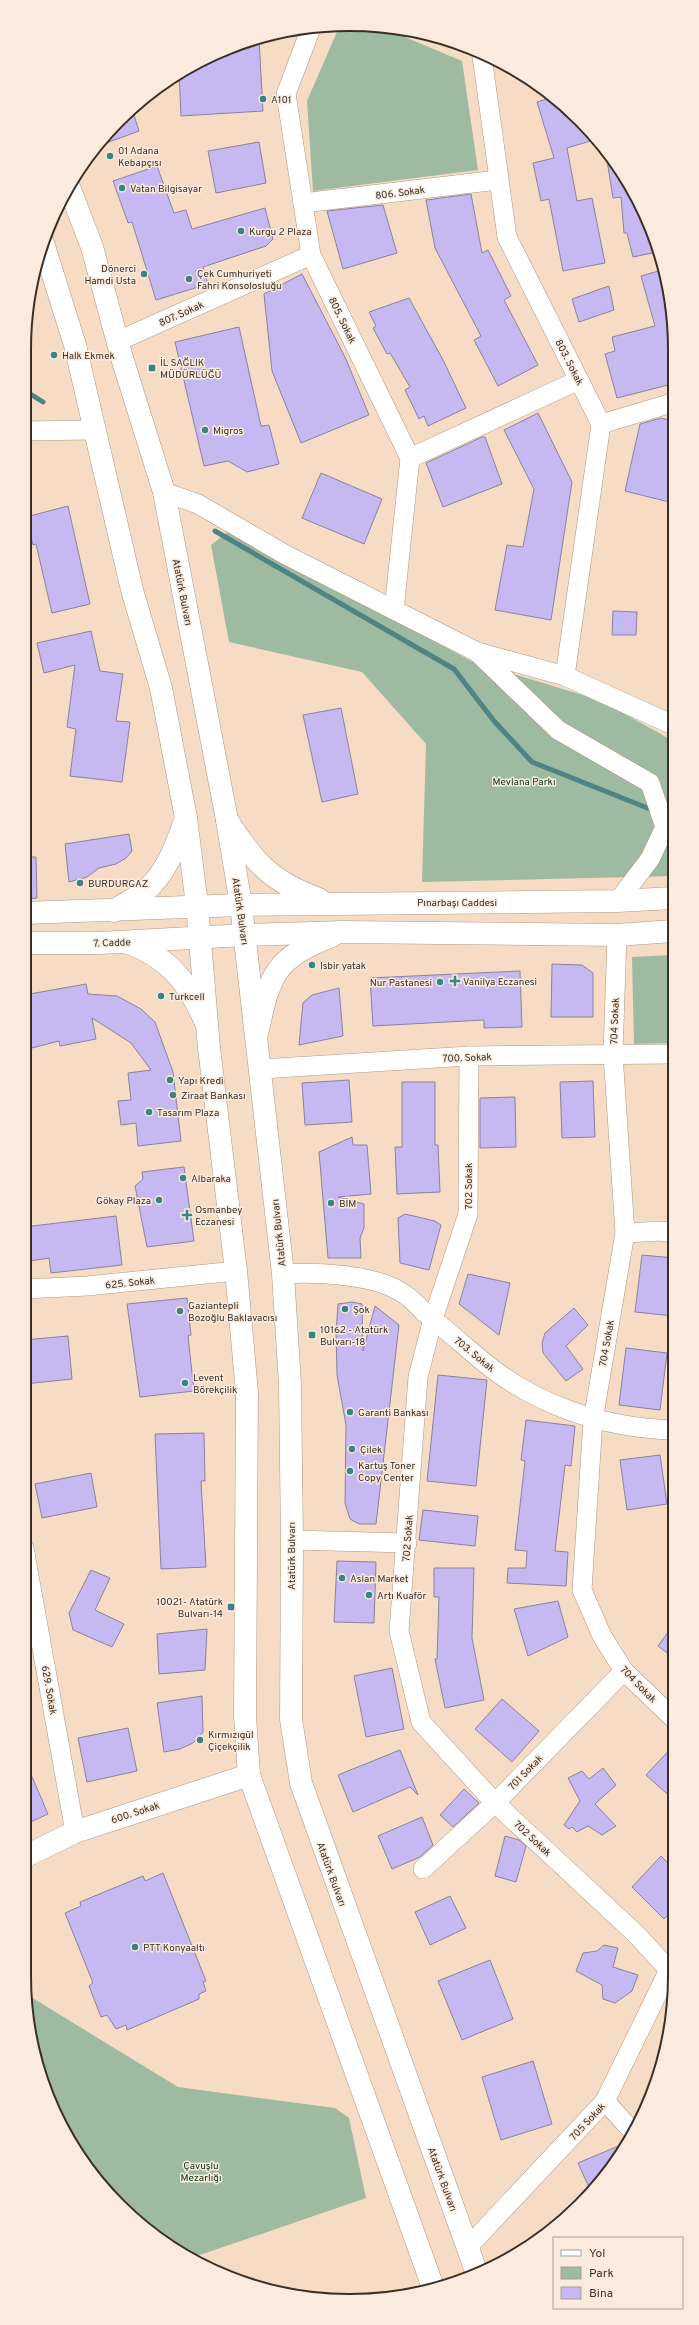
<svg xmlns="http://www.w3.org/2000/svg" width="699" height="2325" font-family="Overpass,sans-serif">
  <rect width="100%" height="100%" fill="#f7dcc5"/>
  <!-- green -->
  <g fill="#9ebaa0">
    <path d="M350,24l31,3 81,34 16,109 -165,21 -6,-90 33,-76z"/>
    <path d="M229,531l242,130 131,40 71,40v135l-251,6 4,-138 -64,-72 -133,-30 -18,-97z"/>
    <path d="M673,955v88l-39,1 -2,-87z"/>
    <path d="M26,1994l152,93 157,21 14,10 17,80 -175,60 -39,-24 -47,-44 -56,-90 -19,-61z"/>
  </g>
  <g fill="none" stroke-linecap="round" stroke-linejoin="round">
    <!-- stream -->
    <g stroke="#4f8487" stroke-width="5">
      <path d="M24,390l19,12"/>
      <path d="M215,531l239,138 40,52 38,41 123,49"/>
    </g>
  </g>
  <!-- building -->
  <g fill="#c6b8f0" stroke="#89829e">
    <path d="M259,39l4,72 -82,5 -2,-43 46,-24z"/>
    <path d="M550,98l47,41 -30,9 10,53 15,-3 13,65 -42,8 -14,-72 -8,2 -8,-38 21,-5 -17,-56z"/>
    <path d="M132,109l7,22 -41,15 22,-27z"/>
    <path d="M259,142l7,41 -50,10 -8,-42z"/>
    <path d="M606,154l44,71 7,27 -24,5 -6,-24h-3l-3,-36 -8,1z"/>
    <path d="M157,166l17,47 12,-3 6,19 73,-21 8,31 -7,7 -63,21 5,17 -52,16 -24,-78 -4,1 -15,-42z"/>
    <path d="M471,194l11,59 6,-3 23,46 -7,4 34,65 -40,21 -24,-46 7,-4 -46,-88 -9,-48z"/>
    <path d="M383,205l14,48 -54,16 -16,-58z"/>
    <path d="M662,270l10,37v77l-55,14 -12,-44 10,-3 -3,-14 43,-11 -14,-50z"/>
    <path d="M302,274l43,83 24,58 -68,28 -29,-72 -8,-77z"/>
    <path d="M609,286l5,24 -35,12 -7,-23z"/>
    <path d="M409,298l34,62 23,48 -38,18 -4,-10 -5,3 -14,-29 5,-3 -20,-34 -3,1 -14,-26 3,-2 -7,-14z"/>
    <path d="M239,327l22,99 8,-1 10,39 -32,8 -19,-11 -24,5 -29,-124z"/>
    <path d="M538,413l34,69 -21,138 -56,-10 12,-65 16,2 11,-58 -30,-59z"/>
    <path d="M661,418l11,3 1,82 -48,-12 15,-67z"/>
    <path d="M482,437h3l17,47 -59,23 -17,-44z"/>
    <path d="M321,473l61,26 -18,45 -62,-26z"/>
    <path d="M68,506l22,98 -38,9 -16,-69 -3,1 -7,-28z"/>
    <path d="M613,611l24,1 -1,23h-24z"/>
    <path d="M91,631l9,40 23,3 -7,47 14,1 -8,60 -52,-6 6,-47 -9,-2 8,-62 -31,8 -7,-30z"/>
    <path d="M341,708l17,86 -36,8 -19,-87z"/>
    <path d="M129,834l3,17 -6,7 -10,6 -17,4 -12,9 -18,5 -4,-38z"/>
    <path d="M24,857h12l1,41 -13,1z"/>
    <path d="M552,964l30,1 11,8v44h-42z"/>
    <path d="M520,971l2,56 -38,1v-8l-111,6 -3,-48z"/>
    <path d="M86,984l2,10 29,2 24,13 14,13 18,50 8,69 -43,5 -2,-23 -15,2 -3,-24 13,-1 -3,-27 23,-3 -20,-27 -39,-25 4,21 -36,7 -1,-5 -35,9v-55z"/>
    <path d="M339,988l4,48 -44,9 4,-42 9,-8z"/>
    <path d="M349,1080l3,42 -47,3 -3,-42z"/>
    <path d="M593,1081l2,56 -33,1 -2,-56z"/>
    <path d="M402,1082h33v63h3l2,47 -43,2 -2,-47h7z"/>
    <path d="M515,1097l1,50 -36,1v-50z"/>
    <path d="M352,1137l1,8h14l4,49 -33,3 26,7v24l-4,10 1,20h-33l-9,-106z"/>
    <path d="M184,1167l10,74 -47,6 -12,-61 8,-7 -1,-7z"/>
    <path d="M405,1214l30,7 6,4 -12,45 -29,-7 -2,-45z"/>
    <path d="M116,1216l6,49 -71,8 -2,-15 -25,4v-35z"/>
    <path d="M642,1255l32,3v58l-39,-4z"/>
    <path d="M468,1274l42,9 -11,52 -40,-31z"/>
    <path d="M187,1298l4,37 -3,1 6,55 -54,6 -13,-93z"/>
    <path d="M352,1302l10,2 1,47 12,-45 24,19 -23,199h-17l-9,-5 -5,-16 1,-78 -9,-50 -1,-42 2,-29z"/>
    <path d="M574,1308l14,17 -22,21 17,23 -17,12 -23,-28 -1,-10 3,-10z"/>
    <path d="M68,1336l4,43 -48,5v-44z"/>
    <path d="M626,1348l41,5 -7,57 -41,-5z"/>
    <path d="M438,1375l49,5 -11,106 -49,-5z"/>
    <path d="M526,1420l49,6 -4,40 -6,-1 -10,86 13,1 -2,34 -59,-3 1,-15h18l1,-17 -12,-1 10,-89 -4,-1z"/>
    <path d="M204,1433l1,48h-4l5,86 -45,2 -6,-135z"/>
    <path d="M660,1455l7,49 -40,6 -7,-50z"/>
    <path d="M91,1473l6,34 -55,11 -7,-34z"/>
    <path d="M423,1510l55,6 -3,30 -56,-6z"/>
    <path d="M337,1561l39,1 -2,61 -40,-1z"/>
    <path d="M434,1568h40l-2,70 12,62 -39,8 -10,-49h2l2,-62h-5z"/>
    <path d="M91,1570l19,8 -15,32 29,14 -12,23 -39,-17 -4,-17z"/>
    <path d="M558,1601l10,36 -40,19 -14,-47z"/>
    <path d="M674,1624v34l-16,-12z"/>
    <path d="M207,1629l-2,41 -46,4 -2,-40z"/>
    <path d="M392,1668l12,61 -38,8 -12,-61z"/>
    <path d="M202,1696l1,36 -10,11 -13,6 -16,3 -7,-49z"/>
    <path d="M502,1699l37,32 -27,31 -37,-33z"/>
    <path d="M128,1728l9,43 -50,11 -9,-44z"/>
    <path d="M675,1744v57l-29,-26z"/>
    <path d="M400,1750l18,45 -8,-8 -57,25 -15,-37z"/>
    <path d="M24,1758l24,56 -24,11z"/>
    <path d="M603,1768l13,17 -21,19 21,22 -14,9 -14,-9 -11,6 -5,-5 -3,2 -5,-4 16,-24 -12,-23 14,-7 7,8z"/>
    <path d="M464,1789l15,14 -26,24 -13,-12z"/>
    <path d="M422,1817l11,28 -13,12 -28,12 -14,-33z"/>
    <path d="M505,1836l14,4 7,6 -10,36 -21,-6z"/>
    <path d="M661,1856l14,14v38l-11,11 -32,-32z"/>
    <path d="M163,1873l43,108 -3,1 3,9 -7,3v5l-72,31 -1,-5 -10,4 -9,-14 -6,2 -12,-31 4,-3 -28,-70 16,-7 -1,-4 63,-26 2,5z"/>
    <path d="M450,1896l16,32 -36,17 -15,-33z"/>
    <path d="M604,1945l14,3 -5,19 25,8 -6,16 -17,12 -12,-4 -1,-14 -26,-14 7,-18 14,-2z"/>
    <path d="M490,1960l23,59 -51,21 -24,-59z"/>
    <path d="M533,2061l19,63 -51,16 -19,-63z"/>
    <path d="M628,2142l-8,14 -29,36 -13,-29z"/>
  </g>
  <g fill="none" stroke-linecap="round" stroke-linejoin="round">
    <!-- minor casing -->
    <g stroke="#b09782" stroke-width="20">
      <g id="minor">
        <path d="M311,28l-25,66 25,161 99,203 -16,152"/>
        <path d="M482,56l25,181 94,187 -36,252"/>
        <path d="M303,203l195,-23"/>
        <path d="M118,341l193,-86"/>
        <path d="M601,424l71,-21"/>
        <path d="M24,431l69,-1"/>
        <path d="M410,458l169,-78"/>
        <path d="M164,492l34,12 88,51 191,97 88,24 108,49"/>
        <path d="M478,653l80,77 92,53 15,44 -15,32 -32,42"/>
        <path d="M617,935l-4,119 12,179 -32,187 -11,170 20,46 22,35 51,49"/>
        <path d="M469,1056l-1,158 -35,105 -15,58 -19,254 22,91 74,81 142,132 32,35"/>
        <path d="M261,1069l208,-13 204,-2"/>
        <path d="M625,1233l36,-2 13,2"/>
        <path d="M283,1274c32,-2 90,0 118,18 9,5 16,13 23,20 19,15 37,31 56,47 54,46 123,69 194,71"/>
        <path d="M24,1289l63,-3 149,-15"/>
        <path d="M292,1540l115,3"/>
        <path d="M24,1548l51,284"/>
        <path d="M423,1869l72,-66 129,-132"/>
        <path d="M605,2101l28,31"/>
        <path d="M468,2247l137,-146 64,-131"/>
      </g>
    </g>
    <!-- tertiary casing -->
    <g stroke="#b09782" stroke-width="23">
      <g id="tertiary">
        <path d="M227,820c27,42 44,62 92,79"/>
        <path d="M241,905l377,-4 55,-3"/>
        <path d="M114,911c10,-7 22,-13 31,-20 22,-18 32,-48 41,-73"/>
        <path d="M245,935l98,-3 274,3 56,-4"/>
        <path d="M126,942c43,15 62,40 80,81"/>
        <path d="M257,1034c13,-59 16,-75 75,-98"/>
        <path d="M24,1857l51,-25 174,-57"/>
      </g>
    </g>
    <!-- secondary casing -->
    <g stroke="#b09782" stroke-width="23">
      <g id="secondary">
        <path d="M24,913l217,-8"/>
        <path d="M24,943h76l145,-8"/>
      </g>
    </g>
    <!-- primary casing -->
    <g stroke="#b09782" stroke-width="23">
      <g id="primary">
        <path d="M69,187l23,60 30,111 42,134 63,328 14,85 42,369 7,110 2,156 -1,179 10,64 175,488"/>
        <path d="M43,243l32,102 57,245 29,98 25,130 11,87 12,143 27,223 11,122 -2,323 4,59 185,515"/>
      </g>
    </g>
    <!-- minor -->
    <use href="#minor" stroke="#fff" stroke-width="19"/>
    <!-- tertiary -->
    <use href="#tertiary" stroke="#fff" stroke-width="22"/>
    <!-- secondary -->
    <use href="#secondary" stroke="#fff" stroke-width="22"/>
    <!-- primary -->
    <use href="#primary" stroke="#fff" stroke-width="22"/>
  </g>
  <!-- markers -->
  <g fill="#3a8384" stroke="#fbebde" stroke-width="1.5">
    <circle cx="263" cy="99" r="4"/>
    <circle cx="110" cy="156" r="4"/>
    <circle cx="122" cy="188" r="4"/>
    <circle cx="241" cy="231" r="4"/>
    <circle cx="144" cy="274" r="4"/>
    <circle cx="189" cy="279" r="4"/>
    <circle cx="54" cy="355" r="4"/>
    <rect x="148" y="364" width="8" height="8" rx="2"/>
    <circle cx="205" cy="430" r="4"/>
    <circle cx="80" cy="883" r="4"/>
    <circle cx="312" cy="965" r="4"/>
    <path d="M453 975h4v4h4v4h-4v4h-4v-4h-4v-4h4z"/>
    <circle cx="440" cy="982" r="4"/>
    <circle cx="161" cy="996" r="4"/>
    <circle cx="170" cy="1080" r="4"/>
    <circle cx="173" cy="1095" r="4"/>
    <circle cx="149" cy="1112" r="4"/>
    <circle cx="183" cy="1178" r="4"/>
    <circle cx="159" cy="1200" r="4"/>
    <circle cx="331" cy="1203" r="4"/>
    <path d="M185 1209h4v4h4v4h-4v4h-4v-4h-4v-4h4z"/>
    <circle cx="345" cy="1309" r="4"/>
    <circle cx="180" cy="1311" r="4"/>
    <rect x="308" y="1331" width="8" height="8" rx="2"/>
    <circle cx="185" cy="1383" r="4"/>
    <circle cx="350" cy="1412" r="4"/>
    <circle cx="352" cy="1449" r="4"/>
    <circle cx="350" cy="1471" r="4"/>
    <circle cx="342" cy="1578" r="4"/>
    <circle cx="369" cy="1595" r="4"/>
    <rect x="227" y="1603" width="8" height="8" rx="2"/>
    <circle cx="200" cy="1740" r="4"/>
    <circle cx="135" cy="1947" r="4"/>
  </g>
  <g text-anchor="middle" stroke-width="3" stroke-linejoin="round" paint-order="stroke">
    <!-- poi labels -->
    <g font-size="10" fill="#392f26" stroke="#fbebde" text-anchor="start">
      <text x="271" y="103">A101</text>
      <text x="118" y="154">01 Adana<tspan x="118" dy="12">Kebapçısı</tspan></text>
      <text x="130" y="192">Vatan Bilgisayar</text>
      <text x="249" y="235">Kurgu 2 Plaza</text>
      <text x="136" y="272" text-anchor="end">Dönerci<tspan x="136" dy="12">Hamdi Usta</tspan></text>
      <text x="197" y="277">Çek Cumhuriyeti<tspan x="197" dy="12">Fahri Konsolosluğu</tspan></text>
      <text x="62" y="359">Halk Ekmek</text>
      <text x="160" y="366">İL SAĞLIK<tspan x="160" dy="12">MÜDÜRLÜĞÜ</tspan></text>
      <text x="213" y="434">Migros</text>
      <text x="88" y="887">BURDURGAZ</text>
      <text x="320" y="969">Isbir yatak</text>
      <text x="463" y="985">Vanilya Eczanesi</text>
      <text x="432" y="986" text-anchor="end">Nur Pastanesi</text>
      <text x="169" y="1000">Turkcell</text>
      <text x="178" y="1084">Yapı Kredi</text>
      <text x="181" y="1099">Ziraat Bankası</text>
      <text x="157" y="1116">Tasarım Plaza</text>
      <text x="191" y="1182">Albaraka</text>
      <text x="151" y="1204" text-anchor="end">Gökay Plaza</text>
      <text x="339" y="1207">BİM</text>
      <text x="195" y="1213">Osmanbey<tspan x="195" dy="12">Eczanesi</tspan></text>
      <text x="188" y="1309">Gaziantepli<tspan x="188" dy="12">Bozoğlu Baklavacısı</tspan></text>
      <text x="353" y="1313">Şok</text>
      <text x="320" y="1333">10162 - Atatürk<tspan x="320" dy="12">Bulvarı-18</tspan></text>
      <text x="193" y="1381">Levent<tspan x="193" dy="12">Börekçilik</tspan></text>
      <text x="358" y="1416">Garanti Bankası</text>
      <text x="360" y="1453">Çilek</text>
      <text x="358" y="1469">Kartuş Toner<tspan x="358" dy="12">Copy Center</tspan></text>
      <text x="350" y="1582">Aslan Market</text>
      <text x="377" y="1599">Artı Kuaför</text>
      <text x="223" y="1605" text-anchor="end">10021- Atatürk<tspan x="223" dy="12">Bulvarı-14</tspan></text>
      <text x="208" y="1738">Kırmızıgül<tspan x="208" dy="12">Çiçekçilik</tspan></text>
      <text x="143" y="1951">PTT Konyaaltı</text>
    </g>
    <!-- street labels -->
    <g font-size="10" fill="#392f26" stroke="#fbebde">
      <text transform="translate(400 192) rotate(-7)" y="4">806. Sokak</text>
      <text transform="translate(181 313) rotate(-24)" y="4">807. Sokak</text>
      <text transform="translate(343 320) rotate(64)" y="4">805. Sokak</text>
      <text transform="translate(570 362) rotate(63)" y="4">803. Sokak</text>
      <text transform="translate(183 592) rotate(79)" y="4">Atatürk Bulvarı</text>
      <text x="457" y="906">Pınarbaşı Caddesi</text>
      <text transform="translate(241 911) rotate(82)" y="4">Atatürk Bulvarı</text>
      <text transform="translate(112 942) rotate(-2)" y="4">7. Cadde</text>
      <text transform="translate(614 1021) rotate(-88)" y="4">704 Sokak</text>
      <text transform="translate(467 1057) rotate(-2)" y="4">700. Sokak</text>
      <text transform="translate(468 1186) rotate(-90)" y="4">702 Sokak</text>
      <text transform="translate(278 1233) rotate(-96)" y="4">Atatürk Bulvarı</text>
      <text transform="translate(130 1282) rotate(-6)" y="4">625. Sokak</text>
      <text transform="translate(606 1343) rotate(-80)" y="4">704 Sokak</text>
      <text transform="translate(475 1354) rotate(39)" y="4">703. Sokak</text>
      <text transform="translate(407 1538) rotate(-86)" y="4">702 Sokak</text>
      <text transform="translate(291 1556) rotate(-90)" y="4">Atatürk Bulvarı</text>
      <text transform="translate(639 1684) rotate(46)" y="4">704 Sokak</text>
      <text transform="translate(50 1690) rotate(80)" y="4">629. Sokak</text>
      <text transform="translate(525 1772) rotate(-46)" y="4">701 Sokak</text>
      <text transform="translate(135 1812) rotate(-18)" y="4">600. Sokak</text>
      <text transform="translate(533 1838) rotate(43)" y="4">702 Sokak</text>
      <text transform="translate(332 1874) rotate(70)" y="4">Atatürk Bulvarı</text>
      <text transform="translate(587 2121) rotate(-47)" y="4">705 Sokak</text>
      <text transform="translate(443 2179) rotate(70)" y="4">Atatürk Bulvarı</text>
    </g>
    <!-- park labels -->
    <g font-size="10" fill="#00350d" stroke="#fbebde">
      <text x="524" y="785">Mevlana Parkı</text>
      <text x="201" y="2169">Çavuşlu<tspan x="201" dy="12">Mezarlığı</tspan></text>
    </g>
  </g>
  <!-- crop -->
  <path d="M0 0H699V2325H0ZM349 31H350A318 318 0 0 1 668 349V1976A318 318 0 0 1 350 2294H349A318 318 0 0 1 31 1976V349A318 318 0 0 1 349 31Z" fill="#fbebde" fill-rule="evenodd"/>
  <path fill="none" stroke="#392f26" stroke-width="2" d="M349 31H350A318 318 0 0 1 668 349V1976A318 318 0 0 1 350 2294H349A318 318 0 0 1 31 1976V349A318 318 0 0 1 349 31Z"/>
  <!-- legend -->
  <rect x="553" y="2237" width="130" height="72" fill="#fbebde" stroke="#ada094"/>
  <rect x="561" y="2250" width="20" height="6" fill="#ffffff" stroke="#ada094"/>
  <text x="589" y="2257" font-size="12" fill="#392f26">Yol</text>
  <rect x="561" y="2267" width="20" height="12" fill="#9ebaa0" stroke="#ada094"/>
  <text x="589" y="2277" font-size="12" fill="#392f26">Park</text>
  <rect x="561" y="2287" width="20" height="12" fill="#c6b8f0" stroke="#ada094"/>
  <text x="589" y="2297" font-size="12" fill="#392f26">Bina</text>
</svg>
